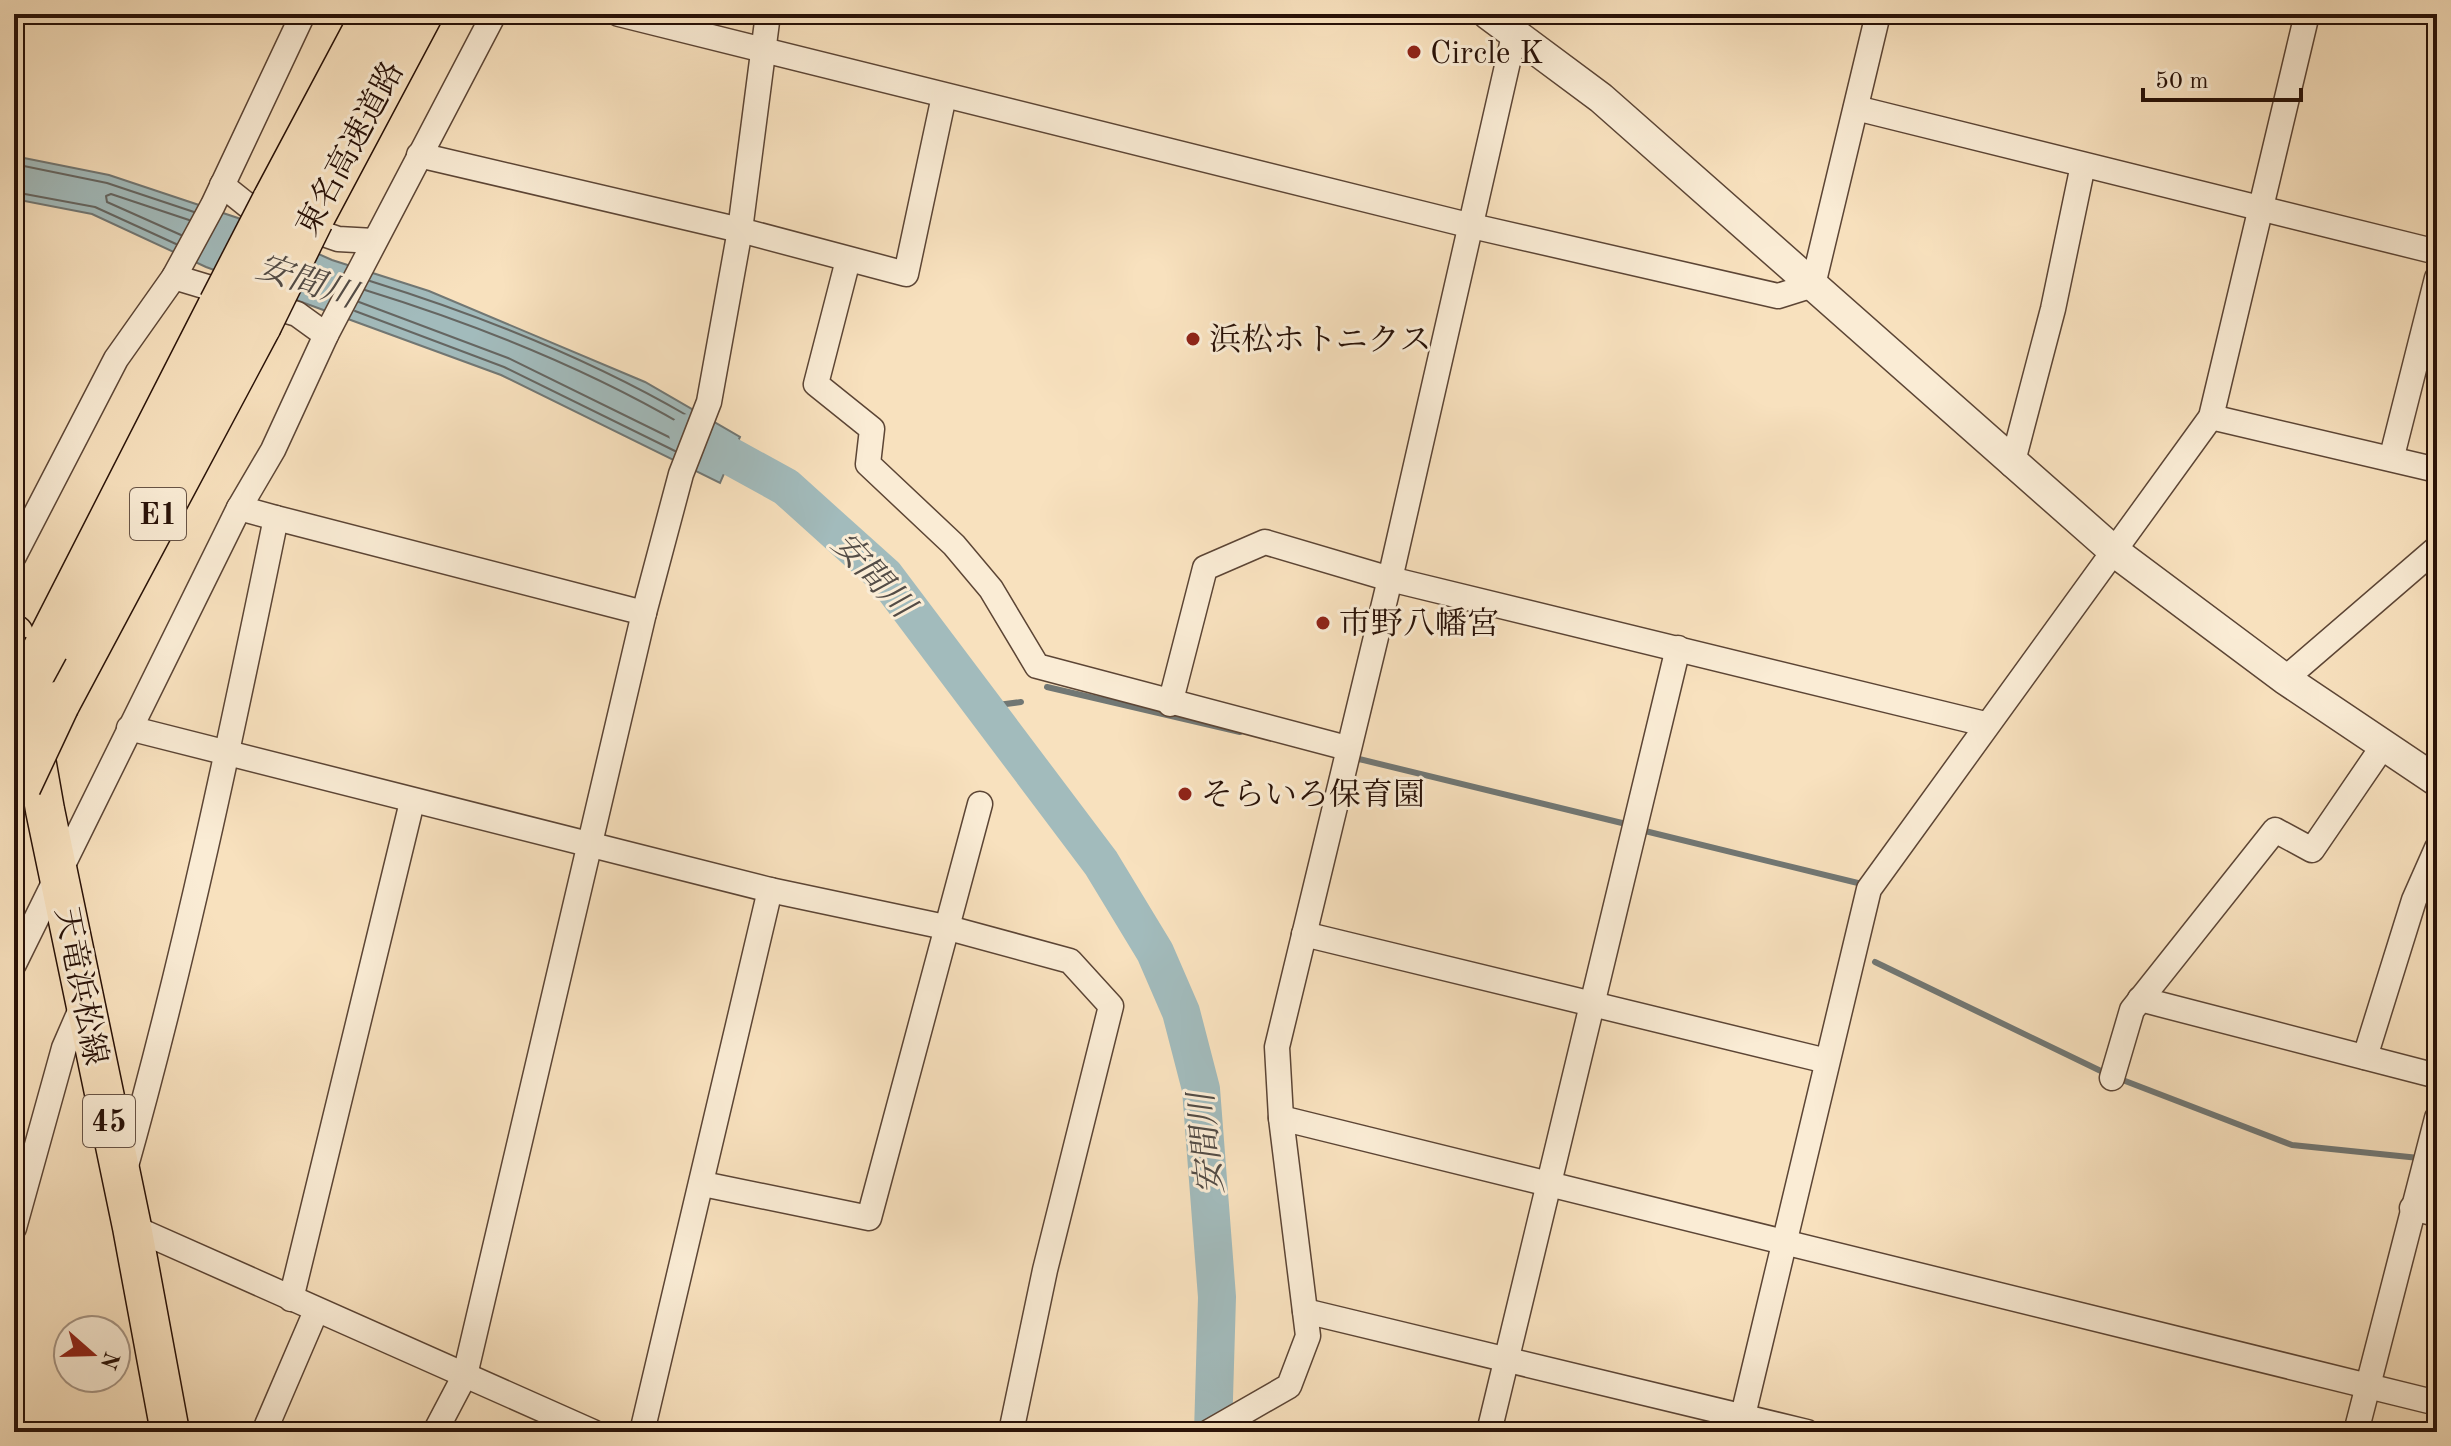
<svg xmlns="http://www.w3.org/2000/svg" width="2451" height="1446" font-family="'Old Standard TT','Noto Serif JP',serif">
  <rect width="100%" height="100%" fill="#f8e1be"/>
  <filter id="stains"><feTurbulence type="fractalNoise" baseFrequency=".0025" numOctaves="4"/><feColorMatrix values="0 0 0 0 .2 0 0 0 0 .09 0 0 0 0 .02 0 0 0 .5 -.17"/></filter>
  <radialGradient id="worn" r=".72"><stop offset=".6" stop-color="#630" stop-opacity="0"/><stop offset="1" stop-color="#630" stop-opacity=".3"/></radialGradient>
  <!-- water -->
  <path fill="#a2bbbc" stroke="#717774" stroke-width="2" d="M14,156l95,19 129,43 94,42 97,31 216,91 95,55 -20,46 -219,-108 -295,-108 -114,-53 -78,-15z"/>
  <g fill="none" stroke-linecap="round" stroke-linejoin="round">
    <!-- shore -->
    <g stroke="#656662" stroke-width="2">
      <path d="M14,164l93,19 87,29"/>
      <path d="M14,192l81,15 81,37"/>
      <path d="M181,235l-74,-33 -1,-6 5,-2 78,26"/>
      <path d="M370,281c109,34 220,78 318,135"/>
      <path d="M365,290c110,34 221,78 320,136"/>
      <path d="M359,302l149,56 171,84"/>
      <path d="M355,311l149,56 171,84"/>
    </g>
    <!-- stream -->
    <g stroke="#717774" stroke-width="6">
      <path d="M1047,687l193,45"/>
      <path d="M983,707l38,-5"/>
      <path d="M1359,759l263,64"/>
      <path d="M1645,831l217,53 -1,4"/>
      <path d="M1875,962l230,111"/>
      <path d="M2120,1079l172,66 127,13"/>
    </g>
    <!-- river -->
    <path stroke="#a2bbbc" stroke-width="38" d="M688,433l98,54 99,89 216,287 54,89 26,60 20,77 16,208 -4,135"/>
    <!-- minor casing -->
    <g stroke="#5c4535" stroke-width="27">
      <g id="minor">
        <path d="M619,14l853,212 306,70 35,-11 65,-271"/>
        <path d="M1856,108l581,144"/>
        <path d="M419,155l321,75 166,44 38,-178"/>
        <path d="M222,185l30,24 86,30 36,2"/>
        <path d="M848,260l-32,124 56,45 -4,35 86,81 37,44 46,77 310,82"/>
        <path d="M174,277l123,37 29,21"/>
        <path d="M2211,417l226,53"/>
        <path d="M2392,456l45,-178"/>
        <path d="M2012,465l41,-156 30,-144"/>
        <path d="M276,518l368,95"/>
        <path d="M14,556l102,-197 58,-82 39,-72 90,-191"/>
        <path d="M2285,679l152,-131"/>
        <path d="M1170,704l35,-136 60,-26 125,37 595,145"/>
        <path d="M129,728l641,162 175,37 125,34 41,45 -66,264 -34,162"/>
        <path d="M1304,934l523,127"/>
        <path d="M14,964l225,-456 34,-58 53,-115 168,-321"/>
        <path d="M2140,999l297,77"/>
        <path d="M2365,1057l49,-157 23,-52"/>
        <path d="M2112,1078l20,-68 143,-180 37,20 71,-104"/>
        <path d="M1281,1118l1156,285"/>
        <path d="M124,1173c61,-216 107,-436 152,-655l-37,-10"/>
        <path d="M703,1184l166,34 111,-414"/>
        <path d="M2412,1208l25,6"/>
        <path d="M132,1227l461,205"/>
        <path d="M14,1228l50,-180 20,-46"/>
        <path d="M291,1299l121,-497"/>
        <path d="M1305,1311l502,121"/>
        <path d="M264,1432l52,-121"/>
        <path d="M435,1432l30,-57 179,-762 37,-139 28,-72 31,-172 28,-216"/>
        <path d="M642,1432l128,-542"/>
        <path d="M1209,1432l80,-46 19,-50 -27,-218 -4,-71 113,-468 125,-548"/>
        <path d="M1489,1432l189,-784"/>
        <path d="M1739,1432l130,-543 342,-472 96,-403"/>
        <path d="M2356,1432l81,-314"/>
      </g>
    </g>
    <!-- tertiary casing -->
    <g stroke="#5c4535" stroke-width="33">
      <path id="tertiary" d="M1488,14l113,84 514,454 170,127 152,102"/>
    </g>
    <!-- primary casing -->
    <g stroke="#281107" stroke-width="41">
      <path id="primary" d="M14,634l31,176 87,417 38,205"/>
    </g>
    <!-- motorway casing -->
    <g stroke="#281107" stroke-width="47">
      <g id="motorway">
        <path d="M274,202l100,-188"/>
        <path d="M311,219l109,-205"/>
        <path d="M46,648l175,-343"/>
        <path d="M57,704l202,-379"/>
      </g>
    </g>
    <!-- minor -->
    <use href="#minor" stroke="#faecd5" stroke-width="24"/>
    <!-- tertiary -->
    <use href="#tertiary" stroke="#faecd5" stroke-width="30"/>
    <!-- primary -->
    <use href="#primary" stroke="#f8e1be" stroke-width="38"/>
    <!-- motorway -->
    <use href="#motorway" stroke="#f8e1be" stroke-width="44"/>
    <!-- motorway-bridge casing -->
    <g stroke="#281107" stroke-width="47" stroke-linecap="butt">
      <g id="motorway-bridge">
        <path d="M221,305l53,-103"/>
        <path d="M259,325l52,-106"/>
        <path d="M14,707l32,-59"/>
        <path d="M19,785l38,-81"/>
      </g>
    </g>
    <!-- motorway-bridge -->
    <use href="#motorway-bridge" stroke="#f8e1be" stroke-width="44"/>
  </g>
  <!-- markers -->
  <g fill="#8f2418" stroke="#faecd5" stroke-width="3">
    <circle cx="1414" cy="52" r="8"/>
    <circle cx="1193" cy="339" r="8"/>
    <circle cx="1323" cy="623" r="8"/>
    <circle cx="1185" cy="794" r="8"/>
  </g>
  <g text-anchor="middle" stroke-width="6" stroke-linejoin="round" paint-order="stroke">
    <!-- shield labels -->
    <g fill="#faecd5" stroke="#675345" stroke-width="2">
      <rect x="130" y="488" width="56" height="52" rx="6"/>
      <rect x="83" y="1095" width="52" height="52" rx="6"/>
    </g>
    <g font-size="30" font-weight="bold" fill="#281107">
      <text x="158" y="524">E1</text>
      <text x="109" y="1131">45</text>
    </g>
    <!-- poi labels -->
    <g font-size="32" fill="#281107" stroke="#faecd5" text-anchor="start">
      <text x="1430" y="63">Circle K</text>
      <text x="1209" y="350">浜松ホトニクス</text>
      <text x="1339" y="634">市野八幡宮</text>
      <text x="1201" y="805">そらいろ保育園</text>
    </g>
    <!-- street labels -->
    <g font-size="32" fill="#281107" stroke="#faecd5">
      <text transform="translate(349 148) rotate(-62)" y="11">東名高速道路</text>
      <text transform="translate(82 986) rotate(79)" y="11">天竜浜松線</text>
    </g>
    <!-- water labels -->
    <g font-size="34" font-style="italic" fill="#534c46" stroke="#faecd5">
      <text transform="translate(307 280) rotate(18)" y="12">安間川</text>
      <text transform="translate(874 574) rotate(47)" y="12">安間川</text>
      <text transform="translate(1205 1144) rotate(-96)" y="12">安間川</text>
    </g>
  </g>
  <!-- margin -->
  <rect width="2451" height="1446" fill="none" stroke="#f8e1be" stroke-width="48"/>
  <rect x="16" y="16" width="2419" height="1414" fill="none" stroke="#281107" stroke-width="4"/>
  <rect x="24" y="24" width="2403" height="1398" fill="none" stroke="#281107" stroke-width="2"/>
  <!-- north arrow -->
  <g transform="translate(92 1354) rotate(110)"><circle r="38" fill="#faecd5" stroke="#a69483" stroke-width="2"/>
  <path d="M0-6L14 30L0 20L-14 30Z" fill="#8f2418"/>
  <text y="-12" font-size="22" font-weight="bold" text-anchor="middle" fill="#281107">N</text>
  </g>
  <!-- scale -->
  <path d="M2143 88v12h158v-12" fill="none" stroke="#281107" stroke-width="4"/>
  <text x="2155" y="88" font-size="24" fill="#281107" stroke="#faecd5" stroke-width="6" paint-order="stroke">50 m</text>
  <rect width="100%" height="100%" filter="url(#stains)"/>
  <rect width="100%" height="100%" fill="url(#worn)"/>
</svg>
